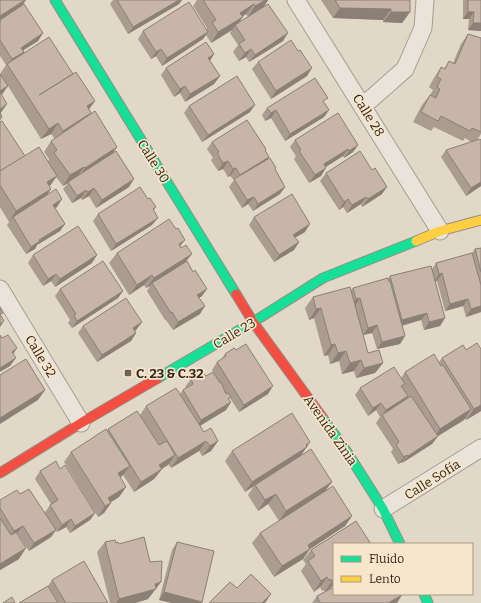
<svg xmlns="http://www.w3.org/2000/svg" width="481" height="603" font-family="Bitter,serif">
  <rect width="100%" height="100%" fill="#e2d8c7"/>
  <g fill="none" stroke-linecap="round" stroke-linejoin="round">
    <!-- street casing -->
    <g stroke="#a69d91" stroke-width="19">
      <g id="street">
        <path d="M296,0l144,231"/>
        <path d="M363,106l42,-37 18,-41 2,-28"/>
        <path d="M0,289l81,134"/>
        <path d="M383,509l98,-61"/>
      </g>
    </g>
    <!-- fast casing -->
    <g stroke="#968d81" stroke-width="11">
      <g id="fast">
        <path d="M55,0l181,294"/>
        <path d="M158,378l95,-56 70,-44 93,-37"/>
        <path d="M322,417l25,35 36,57 17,35"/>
        <path d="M424,594l4,9"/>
      </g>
    </g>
    <!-- slow casing -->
    <g stroke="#968d81" stroke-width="11">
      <path id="slow" d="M416,241l24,-10 41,-11"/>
    </g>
    <!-- jam casing -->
    <g stroke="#968d81" stroke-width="11">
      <g id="jam">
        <path d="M236,294l17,28 69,95"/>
        <path d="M0,473l81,-50 77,-45"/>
      </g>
    </g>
    <!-- street -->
    <use href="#street" stroke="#eae3d9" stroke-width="17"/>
    <!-- fast -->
    <use href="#fast" stroke="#16e098" stroke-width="9"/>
    <!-- slow -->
    <use href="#slow" stroke="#ffcf43" stroke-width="9"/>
    <!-- jam -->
    <use href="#jam" stroke="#f24e42" stroke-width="9"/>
  </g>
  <!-- wall -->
  <g fill="#aa9c90" fill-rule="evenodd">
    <path d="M0,0h26l-4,5 21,28 -5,8 -15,9 1,2 -2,2 51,20 -1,1 23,26 -6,8v6l24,38 16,34 -33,21 -7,-12 -7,4 -1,-2 -9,5 -9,-14 5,-6 -5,3 -7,-9 -6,9 -3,9 10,12 -2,1 10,16 -5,7 -23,14 -2,4 -9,5 -19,-29 3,-4 -1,1 -9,-15v-85l25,34 23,6 1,-3 -5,-7 7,-11 4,-2 -4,-5 -10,5 -33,-53 -6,9 -2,19 2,3 -2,4v-47l6,-9 -6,-9z"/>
    <path d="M113,0h69l-3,4 -51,30 -18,-30z"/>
    <path d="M197,0h71l-5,7 20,34 -34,21 -3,-5 -7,4 -6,-9 5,-7 -8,-12 2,-3 -21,13 -5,-8 -3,4 -41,27 -6,-10 -5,3 -13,-20 5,-8 64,-2v-1l-14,-22zM246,14l2,3 -10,6 4,-6z"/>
    <path d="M321,0h89v12l-8,11 -19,-1v-2l-50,-2z"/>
    <path d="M463,0h18v31l-13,-1 1,-11h-6z"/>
    <path d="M468,34l13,4v96l-4,6h4v46l-15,10 -25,-39 5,-7 25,-8 -6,-4 -2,3 -29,-14 -3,4 -18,-9 9,-17 8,-10 3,-5 -4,-3 5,-9 7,-11 3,2 5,-8 4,2 8,-19z"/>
    <path d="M214,54l-4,7 10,15 -6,8 -29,18 -5,-9 -6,4 -13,-22 5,-7z"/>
    <path d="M258,62l49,14 -36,23 -19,-30z"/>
    <path d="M325,103l4,7 -5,7 -39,24 -14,-23 -6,3 -3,-6 5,-7z"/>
    <path d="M189,106l61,6 -48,30 -18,-29z"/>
    <path d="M295,140l63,5 -5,7 -9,6 -1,-2 -17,11 -5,9 -12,7 -15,-24 2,-3 -6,-9z"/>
    <path d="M212,142l54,7 -1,1 2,10 8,9 10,18 -5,7 -27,17 -5,-7 -6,4 -13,-21 5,-7 -4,-4 -2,1 -5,-8 -5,2 -7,-11 2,-2 -6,-9z"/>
    <path d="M326,173l56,21 -20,13 -1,-3 -14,9 -4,-6 -4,3 -19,-29z"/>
    <path d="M148,199l8,8 -3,4 -1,14 -41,26 -18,-30 5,-7z"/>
    <path d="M254,217l51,15 -10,6 4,4 -5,8 -20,12 -25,-37z"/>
    <path d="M180,246l22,50 -3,2 1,16 -27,16 -7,-10h-1l-18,-29 3,-5 -4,2 -2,-3 -15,10 -20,-32 8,-10z"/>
    <path d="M481,248v64l-15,5 -3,-11 -18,5 -8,-30h-2l10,37 -5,8 -16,4 -3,-10 -19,6 3,10 -5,8 -23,5 -5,-16 -9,2 5,18 15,10 -8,10 -19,5 -2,-7 -12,3 -3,-13 -9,3 -2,-9 -4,1 -10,-38 -5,2 -4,-12 8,-11 38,-7 2,-2 35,-9 2,-3 42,-7 4,-6 36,-10 3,-4z"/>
    <path d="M33,255l59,8 -37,24 -4,-6 -8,5 -15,-23z"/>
    <path d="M60,289l63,2 -5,7 -46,30 -4,-5 2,-3 -15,-24z"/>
    <path d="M142,322l-6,8 -1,1 1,2 -5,8 -34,21 -19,-29 5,-7z"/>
    <path d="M225,354l43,40 -29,18 -9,-14 -1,1 2,3 -5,8 -26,16 4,6 14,9 -7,10 -9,5 -3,-5 -28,17 -3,-4 -6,5 -8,10 -20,13 -11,-17 -3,3 6,9 -7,10 -8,5 -7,11 -6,4 -34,-55 7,-10 36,-21 1,-2 32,-14 6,-9 34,-12 3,-4 3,-2 -1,-1 6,-8 15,-3 14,7 -8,-13 5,-8 4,-2z"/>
    <path d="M442,358l39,53 -15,9 -1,-2 -1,2 -26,16 -6,8 -30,19v-1l-4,2 -7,-12 2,-3 -17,-26 4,-6 -4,-7 -8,6 -13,-21 5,-7 41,-10 4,-6 34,-10z"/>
    <path d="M310,442l-9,13 31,27 -6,8 26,26 -7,10 -35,23 -7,10 -29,18 -22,-34 8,-10 19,-12 -11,-17 -10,7 -10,-16 6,-9 -9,6 -20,-31 7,-10z"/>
    <path d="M60,469l35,44 -5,7 -20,13 -4,-6 -9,5 -1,-2 -5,7 -22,14 -12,-18v1l2,25 -19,11v-70l20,-6 25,18 6,-8 -16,-25 5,-8z"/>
    <path d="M356,521l-22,64 -9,7 -2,-2 -1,1 -2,-4 -6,5 -13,-21 5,-7 -3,-4 8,-10z"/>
    <path d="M105,542l14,2 31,18 11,20 -13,17 -13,4h-25l-13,-51z"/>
    <path d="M177,542l25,60 -1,1h-29l-13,-3 13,-50z"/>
    <path d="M52,580l56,23h-89l29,-17z"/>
    <path d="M317,596l80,7h-85z"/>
  </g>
  <!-- shaded-wall -->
  <g fill="#8b7f76">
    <path d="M26,0l-7,10 -19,12v-6z"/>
    <path d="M179,0h3l-3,4 -51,30 5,-7z"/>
    <path d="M266,0h2l-5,8 -15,9 7,-11z"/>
    <path d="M254,4l-8,10 -13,9 7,-10z"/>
    <path d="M340,8l51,1 -8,11 -50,-2z"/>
    <path d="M391,12h19l-8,11 -19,-1z"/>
    <path d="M468,12h6l-5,7h-6z"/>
    <path d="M243,17l-7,10 -1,-2 -3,5 -21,13 7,-11z"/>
    <path d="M473,23h8v8l-13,-1z"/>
    <path d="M208,32l-5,7 -41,27 5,-8z"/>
    <path d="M43,33l-5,8 -22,14 5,-7z"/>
    <path d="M288,33l-5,8 -34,21 6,-7z"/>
    <path d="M161,49l-5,7 -5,3 5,-7z"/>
    <path d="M251,49l-5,8 -7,4 6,-8z"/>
    <path d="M24,52l-5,7 -11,6 4,-6z"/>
    <path d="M214,54l-5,8 -1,-4z"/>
    <path d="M312,68l-5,8 -36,23 5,-8z"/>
    <path d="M220,76l-6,8 -29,18 5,-8z"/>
    <path d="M8,86l-8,10v1v-6z"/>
    <path d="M185,86l-5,7 -6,4 6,-8z"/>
    <path d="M95,101l-8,11v-6z"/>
    <path d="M7,104l-7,10v-5z"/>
    <path d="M255,105l-5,7 -48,30 6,-7z"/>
    <path d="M276,110l-5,8 -6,3 6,-8z"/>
    <path d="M329,110l-5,7 -39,24 5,-7z"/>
    <path d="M91,113l-7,10 -28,18 7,-10z"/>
    <path d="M58,123l-7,11 -10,5 8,-10z"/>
    <path d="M358,145l-5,7 -9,6 5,-7z"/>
    <path d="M117,147l-7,11 -32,21 7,-11z"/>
    <path d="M348,149l-5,7 -24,15 5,-7z"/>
    <path d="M269,157l-5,7 -29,18 5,-7z"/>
    <path d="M228,161l-5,8 -5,2 5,-8z"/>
    <path d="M84,167l-7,10 -14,9 7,-11z"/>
    <path d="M236,168l-6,8 -2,1 5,-8z"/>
    <path d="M326,168l-5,8 -12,7 6,-8z"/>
    <path d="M57,176l-8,11 -2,-5z"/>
    <path d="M134,179l-5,8 -33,21 6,-8z"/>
    <path d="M481,182v4l-15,10 5,-8z"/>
    <path d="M285,187l-5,7 -27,17 5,-7z"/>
    <path d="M387,187l-5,7 -20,13 6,-8z"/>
    <path d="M94,188l-5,8 -7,4 6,-8z"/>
    <path d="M51,189l-7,11 -31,17 -4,5 7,-11z"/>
    <path d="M86,190l-5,8 -9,5 5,-7z"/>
    <path d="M254,197l-6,7 -6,4 5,-8z"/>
    <path d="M366,197l-5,7 -14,9 5,-8z"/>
    <path d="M62,199l-5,8 -9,5 5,-7z"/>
    <path d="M348,199l-5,8 -4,3 5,-8z"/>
    <path d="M158,218l-6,7 -41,26 5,-7z"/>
    <path d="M65,224l-5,7 -23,14 -2,4 -9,5 5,-7 8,-7z"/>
    <path d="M310,224l-5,8 -18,10 6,-7z"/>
    <path d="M185,240l-8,10 2,-6z"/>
    <path d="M299,242l-5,8 -20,12 5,-7z"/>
    <path d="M192,254l-8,10 -32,19 -2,3 -4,2 8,-10z"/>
    <path d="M97,255l-5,8 -37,24 5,-8z"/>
    <path d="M442,273l-5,8 -3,1 5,-8z"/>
    <path d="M56,274l-5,7 -8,5 5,-7z"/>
    <path d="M152,275l-8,10 -15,10 8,-10z"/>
    <path d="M207,289l-5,7 -10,6 5,-7z"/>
    <path d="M123,291l-5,7 -46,30 5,-7z"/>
    <path d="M360,298l-5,8 -5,1 6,-8z"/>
    <path d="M468,299l-5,7 -18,5 5,-7z"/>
    <path d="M205,306l-5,8 -27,16 5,-8z"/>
    <path d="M481,306v6l-15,5 5,-8z"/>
    <path d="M321,308l-7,10 -5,2 7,-11z"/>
    <path d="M427,313l-6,7 -25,7 6,-7z"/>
    <path d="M445,318l-5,8 -16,4 5,-8z"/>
    <path d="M4,321l-4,6v-3z"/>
    <path d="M142,322l-6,8 -9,5 6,-7z"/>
    <path d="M377,325l-5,8 -9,2 5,-7z"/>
    <path d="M136,333l-5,8 -34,21 5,-7z"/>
    <path d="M405,336l-5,8 -23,5 5,-7z"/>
    <path d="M335,344l-7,11 -4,1 7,-11z"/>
    <path d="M17,348l-5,8v-4z"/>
    <path d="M346,351l-7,10 -9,3 8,-11z"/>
    <path d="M16,358l-6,8 -10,6v-4z"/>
    <path d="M361,360l-7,11 -12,3 8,-11z"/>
    <path d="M383,363l-8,10 -19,5 8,-10z"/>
    <path d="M273,386l-5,8 -29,18 5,-7z"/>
    <path d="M45,390l-7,10 -38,24v-6z"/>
    <path d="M408,396l-5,8 -21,12 4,-6z"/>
    <path d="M231,402l-5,8 -30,18 5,-8z"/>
    <path d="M381,403l-5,7 -8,6 5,-8z"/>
    <path d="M481,405v6l-15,9 8,-11z"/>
    <path d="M471,409l-7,11 -31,19 7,-10z"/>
    <path d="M438,436l-6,8 -30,19 6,-7z"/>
    <path d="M206,441l-7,10 -28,17 7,-10z"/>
    <path d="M218,441l-7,10 -9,5 8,-10z"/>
    <path d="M310,442l-10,15 -45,28 -1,1 -9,6 7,-10z"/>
    <path d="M175,455l-7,10 -16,10 7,-10z"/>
    <path d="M407,455l-5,7 -4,2 6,-7z"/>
    <path d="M130,466l-8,10 -12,8 8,-11z"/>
    <path d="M162,469l-8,10 -20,13 7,-10z"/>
    <path d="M332,482l-8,10 -45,29 7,-10z"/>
    <path d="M126,487l-7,10 -14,9 3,-8z"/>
    <path d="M276,494l-8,10 -10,7 7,-11z"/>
    <path d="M111,503l-7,10 -6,4 7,-11z"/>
    <path d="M95,513l-5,7 -20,13 5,-7z"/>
    <path d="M352,516l-7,10 -41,27 6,-4 -7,10 -29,18 8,-11 26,-21z"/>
    <path d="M71,519l-5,8 -9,5 5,-7z"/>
    <path d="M23,526l-6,7 -8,5 5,-7z"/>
    <path d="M56,530l-5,7 -22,14 5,-8z"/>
    <path d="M26,548l-7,11 -19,11v-6z"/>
    <path d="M327,577l-7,10 -6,5 7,-11z"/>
    <path d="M334,580v5l-9,7 7,-11z"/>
    <path d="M161,582l-13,17 -13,4h-19l3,-4z"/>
    <path d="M164,592l38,10 -1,1h-29l-13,-3z"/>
    <path d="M271,594l-6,9h-3z"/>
    <path d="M402,595l-5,8h-9z"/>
  </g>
  <!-- building -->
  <g fill="#c6b5a8" stroke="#8b7f76">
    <path d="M0,0h25l-25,16z"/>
    <path d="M117,0h62l-46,27z"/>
    <path d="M203,0h63l-11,6 -1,-2 -14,9 3,4 -25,15 -6,-10 4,-2z"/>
    <path d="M335,0h75v12h-19v-3l-51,-1z"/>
    <path d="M468,0h13v23h-8l1,-11h-6z"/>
    <path d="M189,2l19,30 -41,26 -6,-9 -5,3 -13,-21z"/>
    <path d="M24,4l19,29 -22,15 3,4 -12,7 -12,-19v-20z"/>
    <path d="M268,4l20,29 -33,22 -4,-6 -6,4 -6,-9 6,-4 -10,-15z"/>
    <path d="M468,34l13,4v94l-9,-4 -2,3 -29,-15 -3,5 -17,-9 9,-17 6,3 4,-9 -3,-2 4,-8 -4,-2 4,-10 4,2 4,-8 6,3z"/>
    <path d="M49,37l24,37 -34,21 37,-23 19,29 -8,5 4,7 -28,18 -5,-8 -9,6 -42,-65z"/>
    <path d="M291,40l7,11 2,-1 12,18 -36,23 -18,-29z"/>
    <path d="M206,42l8,12 -6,4 12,18 -30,18 -5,-8 -5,3 -14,-21z"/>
    <path d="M0,74l8,12 -8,5z"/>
    <path d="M237,76l18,29 -47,30 -19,-29z"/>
    <path d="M315,78l13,20 -5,3 6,9 -39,24 -14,-24 -5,3 -4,-5z"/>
    <path d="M0,92l7,12 -7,5z"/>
    <path d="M95,111l22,36 -32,21 -1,-1 -14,8 -16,-22 3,-3 -6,-9z"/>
    <path d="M0,113l2,4 -2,2z"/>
    <path d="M338,113l20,32 -9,6 -1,-2 -24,15 2,4 -11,7 -16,-24 2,-1 -6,-10z"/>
    <path d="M247,120l19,29 -1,1 4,7 -29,18 -4,-7 -3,1 -5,-8 -5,2 -6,-10 2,-1 -7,-10z"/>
    <path d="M2,121l23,35 -25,15v-49z"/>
    <path d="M480,139l1,1v42l-10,6 -25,-38z"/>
    <path d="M39,147l18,29 -10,6 4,7 -35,22 -16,-26v-14z"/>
    <path d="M116,151l18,28 -32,21 -8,-12 -6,4 -2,-2 -9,6 -9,-14z"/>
    <path d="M360,151l12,19 3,-2 12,19 -19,12 -2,-2 -14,8 -4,-6 -4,3 -18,-29z"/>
    <path d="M270,158l6,10 -1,1 10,18 -27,17 -4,-7 -7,3 -13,-21z"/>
    <path d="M140,187l8,12 2,-1 6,9 -3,2 5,9 -42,26 -18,-30z"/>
    <path d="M56,189l6,10 -9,6 12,19 -26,16 1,1 -9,6 -18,-30z"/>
    <path d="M292,194l18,30 -17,11 6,7 -20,13 -25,-38z"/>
    <path d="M169,219l7,10 2,-1 7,12 -6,4 2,4 5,-3 6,9 -38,24 -2,-3 -15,10 -20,-32z"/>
    <path d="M78,226l19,29 -37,24 -4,-5 -8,5 -15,-24z"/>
    <path d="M481,248v24l-6,-23z"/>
    <path d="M472,253l9,32v21l-10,3 -3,-10 -18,5 -8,-31 -3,1 -3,-11z"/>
    <path d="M103,261l20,30 -46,30 -3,-6 2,-1 -16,-25z"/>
    <path d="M187,261l6,11 2,-2 12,19 -10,6 8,11 -27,16 -6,-10 -1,1 -19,-30z"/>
    <path d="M431,266l14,52 -16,4 -2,-9 -25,7 -12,-44z"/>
    <path d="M388,278l1,4 1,-1 15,55 -23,6 -5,-17 -9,3 -8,-30 -4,1 -3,-11z"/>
    <path d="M350,287l18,66 11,-3 4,13 -19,5 -3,-8 -11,3 -4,-12 -8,2 -3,-9 -4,1 -10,-37 -5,1 -3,-12z"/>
    <path d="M126,298l16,24 -9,6 3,5 -34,22 -19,-29z"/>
    <path d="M0,308l3,5 -3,1 4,7 -4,3z"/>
    <path d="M0,335l2,3 6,-3 9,13 -5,4 4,6 -16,10z"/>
    <path d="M477,343l4,6v56l-7,4 -32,-51 21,-13 3,5z"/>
    <path d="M246,344l27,42 -29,19 -27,-43 9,-6 -1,-2 9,-6 2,2z"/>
    <path d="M434,354l7,12 2,-1 28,44 -31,20 -35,-57z"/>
    <path d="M26,359l19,31 -45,28v-43z"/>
    <path d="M394,367l11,17 -4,2 7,10 -22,14 -5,-7 -8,5 -13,-20z"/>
    <path d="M202,372l4,4 7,-4 7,11 1,-1 5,12 2,-1 3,4 -3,2 3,3 -30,18 -18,-30 10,-6 -2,-5z"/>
    <path d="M176,388l28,44 7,-4 7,13 -8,5 -4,-5 -28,17 -32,-52z"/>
    <path d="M411,396l27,40 -30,20 -1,-1 -3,2 -8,-12 3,-3 -17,-27z"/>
    <path d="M137,411l22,34 8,-4 8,14 -16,10 3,4 -21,13 -33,-53z"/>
    <path d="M292,413l18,29 -4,3 1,2 -55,35 -20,-31z"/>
    <path d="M106,429l24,37 -12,7 8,14 -18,11 3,5 -6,3 -34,-54z"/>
    <path d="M311,449l21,33 -46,29 -10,-17 -11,6 -10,-15z"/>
    <path d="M56,461l4,8 5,-4 30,48 -20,13 -4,-7 -9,6 -12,-20 8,-5 -18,-29z"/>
    <path d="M333,486l19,30 -44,29 2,4 -28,17 -22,-33z"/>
    <path d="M29,489l27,41 -22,13 -11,-17 -9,5 -14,-23v-8l17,-10 3,4z"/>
    <path d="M0,518l11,17 5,-3 10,16 -26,16z"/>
    <path d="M356,521l15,23h-37v36l-2,1 -1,-2 -1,2 -3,-4 -6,4 -13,-20 7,-5 -4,-6z"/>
    <path d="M144,537l6,25 12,-1 -1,21 -6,2 1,5 -37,10 -14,-57 10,-2 1,3 2,-1 1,2z"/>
    <path d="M177,542l37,9 -12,51 -38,-10z"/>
    <path d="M84,561l24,42h-42l-14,-23z"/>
    <path d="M251,574l20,20 -9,9h-53l21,-21 7,6z"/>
    <path d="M48,586l10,17h-39z"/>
    <path d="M334,587v7h68v1l-14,8h-68l-3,-7z"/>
    <path d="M12,597l3,6h-12z"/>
  </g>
  <!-- markers -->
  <rect fill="#716457" stroke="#f6e6cb" stroke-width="1.5" x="124" y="369" width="8" height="8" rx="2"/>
  <g text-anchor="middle" stroke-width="3.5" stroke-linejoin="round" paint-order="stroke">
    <!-- street labels -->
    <g font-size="13" fill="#34251a" stroke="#f6e6cb">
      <text transform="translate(369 115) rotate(58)" y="5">Calle 28</text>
      <text transform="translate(154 161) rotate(58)" y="5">Calle 30</text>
      <text transform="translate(234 333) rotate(-31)" y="5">Calle 23</text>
      <text transform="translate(41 356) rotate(59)" y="5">Calle 32</text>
      <text transform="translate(331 430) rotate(55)" y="5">Avenida Zinia</text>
      <text transform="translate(432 479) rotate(-32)" y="5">Calle Sofía</text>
    </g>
    <!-- poi labels -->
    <g font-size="13" font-weight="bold" fill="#34251a" stroke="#f6e6cb" text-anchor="start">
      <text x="136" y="378">C. 23 &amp; C.32</text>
    </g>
  </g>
  <!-- legend -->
  <rect x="333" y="543" width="140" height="52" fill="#f6e6cb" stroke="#a89984"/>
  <rect x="341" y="556" width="20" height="6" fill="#16e098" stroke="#a89984"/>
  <text x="369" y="563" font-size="12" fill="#34251a">Fluido</text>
  <rect x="341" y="576" width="20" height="6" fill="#ffcf43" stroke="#a89984"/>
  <text x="369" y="583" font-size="12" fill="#34251a">Lento</text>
</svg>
